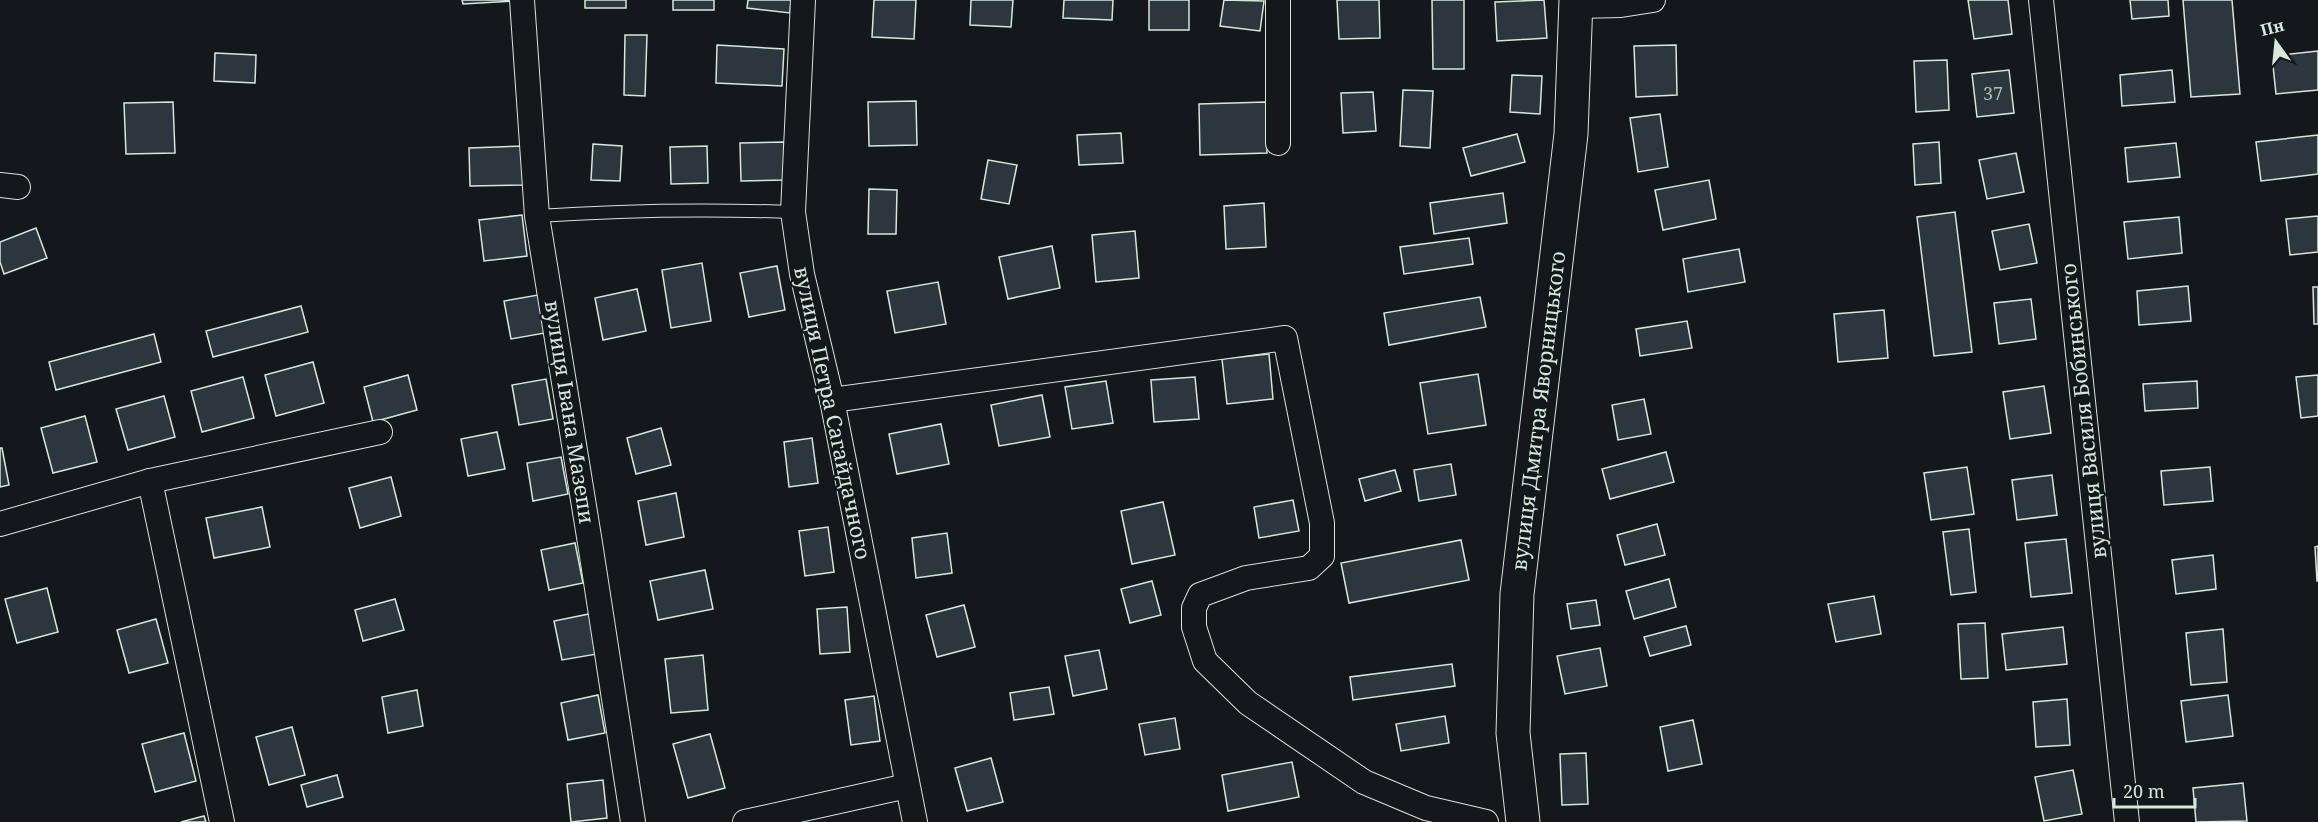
<svg xmlns="http://www.w3.org/2000/svg" width="2318" height="822" font-family="'Noto Serif',serif">
  <rect width="100%" height="100%" fill="#14181c"/>
  <!-- building -->
  <g fill="#2c363c" stroke="#d8e6dc" stroke-width="1.5">
    <path d="M462,0h52v1l-51,3z"/>
    <rect x="585" y="0" width="41" height="8"/>
    <rect x="673" y="0" width="41" height="10"/>
    <path d="M748,0h43l-1,13 -43,-5z"/>
    <path d="M874,0h42l-2,39 -42,-2z"/>
    <path d="M971,0h42l-2,27 -41,-2z"/>
    <path d="M1064,0h49l-1,20 -49,-2z"/>
    <rect x="1149" y="0" width="40" height="30"/>
    <path d="M1224,0l40,1 -4,30 -40,-5z"/>
    <path d="M1337,0h42l1,38 -41,1z"/>
    <path d="M1432,0h32v69h-31z"/>
    <path d="M1544,0l3,38 -50,3 -2,-39z"/>
    <path d="M1968,0h40l4,34 -38,5z"/>
    <path d="M2130,0h38l1,16 -37,3z"/>
    <path d="M2183,0h49l8,94 -49,3z"/>
    <path d="M625,35h22l-2,61 -21,-1z"/>
    <path d="M717,45l67,4 -2,37 -66,-3z"/>
    <path d="M1676,45l1,50 -41,2 -2,-51z"/>
    <path d="M2318,51v39l-42,4 -4,-38z"/>
    <path d="M215,53l41,2 -1,28 -41,-2z"/>
    <path d="M1947,60l2,50 -33,2 -2,-51z"/>
    <path d="M2009,70l5,43 -37,4 -5,-43z"/>
    <path d="M2172,70l3,32 -53,4 -2,-31z"/>
    <path d="M1512,75l30,1 -2,38 -30,-2z"/>
    <path d="M1403,90l30,1 -3,57 -30,-2z"/>
    <path d="M1373,92l3,39 -33,2 -2,-40z"/>
    <path d="M916,101l1,44 -48,1 -1,-44z"/>
    <path d="M173,102l2,51 -49,1 -2,-51z"/>
    <path d="M1266,102l1,51 -67,2 -1,-51z"/>
    <path d="M1660,114l8,53 -30,5 -8,-54z"/>
    <path d="M1121,133l2,30 -44,2 -2,-30z"/>
    <path d="M1517,134l8,28 -54,14 -8,-28z"/>
    <path d="M2318,135v39l-57,7 -5,-39z"/>
    <path d="M784,142l1,38 -44,1 -1,-38z"/>
    <path d="M1939,142l2,41 -26,2 -2,-41z"/>
    <path d="M2176,143l4,34 -52,5 -3,-34z"/>
    <path d="M593,144l29,2 -2,35 -29,-1z"/>
    <path d="M525,146l1,39 -56,1 -1,-38z"/>
    <path d="M707,146l1,37 -37,1 -1,-37z"/>
    <path d="M2016,153l8,39 -37,7 -8,-39z"/>
    <path d="M988,160l29,5 -8,39 -28,-5z"/>
    <path d="M1709,180l7,39 -53,11 -8,-40z"/>
    <path d="M869,189l28,1 -1,44h-28z"/>
    <path d="M1503,193l4,30 -73,11 -4,-31z"/>
    <path d="M1264,203l2,44 -40,2 -2,-43z"/>
    <path d="M1955,212l17,140 -38,4 -17,-139z"/>
    <path d="M522,215l5,41 -43,5 -5,-41z"/>
    <path d="M2318,216v36l-28,3 -4,-36z"/>
    <path d="M2179,217l3,36 -54,6 -4,-37z"/>
    <path d="M2029,224l8,39 -37,7 -8,-39z"/>
    <path d="M36,228l11,30 -43,16 -4,-12v-20z"/>
    <path d="M1135,231l4,47 -43,4 -4,-47z"/>
    <path d="M1469,238l4,26 -69,10 -4,-27z"/>
    <path d="M1052,246l8,42 -52,11 -9,-42z"/>
    <path d="M1739,249l6,33 -57,10 -5,-33z"/>
    <path d="M702,263l9,58 -40,7 -9,-58z"/>
    <path d="M777,266l8,44 -36,7 -9,-44z"/>
    <path d="M938,282l8,42 -51,9 -8,-42z"/>
    <path d="M2188,286l3,35 -52,4 -2,-34z"/>
    <path d="M2313,287h5v37h-4z"/>
    <path d="M637,289l9,42 -43,9 -8,-42z"/>
    <path d="M538,295l7,38 -34,6 -7,-38z"/>
    <path d="M1480,297l6,30 -97,18 -5,-32z"/>
    <path d="M2031,299l5,40 -37,5 -5,-41z"/>
    <path d="M301,306l7,26 -95,25 -7,-26z"/>
    <path d="M1884,310l4,48 -50,4 -4,-48z"/>
    <path d="M1687,321l5,27 -52,8 -4,-27z"/>
    <path d="M154,334l7,28 -105,28 -7,-28z"/>
    <path d="M1269,354l4,45 -46,5 -5,-45z"/>
    <path d="M313,362l11,41 -48,13 -11,-41z"/>
    <path d="M1478,374l8,51 -58,9 -8,-51z"/>
    <path d="M408,375l9,35 -44,12 -9,-35z"/>
    <path d="M2318,375v41l-17,2 -5,-41z"/>
    <path d="M243,377l11,41 -52,14 -11,-41z"/>
    <path d="M1195,377l4,42 -45,3 -3,-42z"/>
    <path d="M546,379l7,40 -34,6 -7,-40z"/>
    <path d="M1106,381l7,42 -41,6 -7,-42z"/>
    <path d="M2197,381l1,27 -53,3 -2,-27z"/>
    <path d="M2044,386l7,47 -41,6 -7,-47z"/>
    <path d="M1042,395l8,42 -51,9 -8,-41z"/>
    <path d="M164,396l11,41 -47,13 -12,-41z"/>
    <path d="M1644,399l7,35 -33,6 -6,-35z"/>
    <path d="M85,416l12,46 -44,11 -12,-45z"/>
    <path d="M941,424l8,40 -52,10 -8,-40z"/>
    <path d="M661,428l10,37 -35,9 -9,-36z"/>
    <path d="M497,432l8,37 -37,7 -7,-37z"/>
    <path d="M812,438l6,45 -29,4 -5,-45z"/>
    <path d="M0,448h2l7,37 -9,2z"/>
    <path d="M1666,452l8,30 -64,17 -8,-30z"/>
    <path d="M561,457l7,37 -35,7 -6,-38z"/>
    <path d="M1451,464l5,31 -37,6 -5,-31z"/>
    <path d="M1967,467l7,47 -43,6 -7,-47z"/>
    <path d="M2210,467l3,34 -49,4 -3,-34z"/>
    <path d="M1395,470l6,21 -36,10 -6,-22z"/>
    <path d="M2052,475l5,40 -40,5 -5,-40z"/>
    <path d="M391,477l10,39 -41,12 -11,-40z"/>
    <path d="M676,493l8,44 -38,8 -8,-44z"/>
    <path d="M1293,500l6,31 -40,7 -5,-31z"/>
    <path d="M1163,502l12,53 -43,9 -11,-53z"/>
    <path d="M262,507l8,40 -56,11 -8,-40z"/>
    <path d="M1657,524l8,31 -40,10 -8,-30z"/>
    <path d="M828,527l6,45 -29,4 -6,-45z"/>
    <path d="M1969,529l7,63 -25,3 -8,-63z"/>
    <path d="M947,533l5,40 -36,5 -4,-40z"/>
    <path d="M2066,539l6,54 -41,4 -6,-54z"/>
    <path d="M1461,540l8,40 -120,23 -8,-40z"/>
    <path d="M575,543l8,40 -34,7 -8,-40z"/>
    <path d="M2318,546v35h-1l-2,-34z"/>
    <path d="M2213,555l3,34 -40,5 -4,-34z"/>
    <path d="M705,570l8,39 -55,11 -8,-39z"/>
    <path d="M1669,579l7,28 -42,12 -8,-28z"/>
    <path d="M1152,581l9,34 -31,8 -9,-34z"/>
    <path d="M47,588l11,44 -41,11 -12,-44z"/>
    <path d="M1874,596l7,38 -45,8 -8,-38z"/>
    <path d="M395,599l9,31 -41,11 -8,-31z"/>
    <path d="M1596,600l4,25 -29,4 -4,-25z"/>
    <path d="M964,605l11,42 -38,10 -11,-42z"/>
    <path d="M847,607l3,45 -30,2 -3,-45z"/>
    <path d="M589,614l8,40 -35,6 -8,-39z"/>
    <path d="M156,619l12,44 -39,10 -12,-43z"/>
    <path d="M1985,623l3,55 -27,1 -3,-55z"/>
    <path d="M1686,626l5,19 -41,11 -6,-19z"/>
    <path d="M2063,627l4,37 -61,6 -4,-36z"/>
    <path d="M2223,629l4,53 -36,3 -5,-52z"/>
    <path d="M1600,648l7,38 -42,8 -8,-38z"/>
    <path d="M1099,650l8,39 -34,7 -8,-40z"/>
    <path d="M703,655l5,55 -37,3 -6,-54z"/>
    <path d="M1452,664l3,22 -102,14 -3,-23z"/>
    <path d="M1049,687l5,27 -40,6 -4,-27z"/>
    <path d="M417,690l6,36 -35,7 -6,-36z"/>
    <path d="M598,695l7,38 -37,7 -7,-37z"/>
    <path d="M2228,695l5,41 -47,6 -5,-41z"/>
    <path d="M874,696l6,45 -29,4 -6,-45z"/>
    <path d="M2067,699l3,46 -34,2 -3,-45z"/>
    <path d="M1445,716l4,27 -48,8 -5,-27z"/>
    <path d="M1175,718l5,31 -35,6 -6,-31z"/>
    <path d="M1693,720l9,44 -34,7 -8,-44z"/>
    <path d="M292,727l13,48 -36,10 -13,-48z"/>
    <path d="M184,733l12,48 -41,11 -13,-48z"/>
    <path d="M710,734l15,54 -37,10 -15,-54z"/>
    <path d="M1586,753l2,51 -26,1 -2,-51z"/>
    <path d="M991,758l12,44 -36,9 -12,-43z"/>
    <path d="M1292,762l7,35 -71,14 -6,-36z"/>
    <path d="M2073,770l9,44 -38,7 -9,-44z"/>
    <path d="M337,775l6,22 -36,10 -6,-22z"/>
    <path d="M603,780l4,38 -36,4 -4,-38z"/>
    <path d="M2243,783l4,38 -51,1 -3,-34z"/>
    <path d="M204,816l2,6h-25z"/>
  </g>
  <g fill="none" stroke-linecap="round" stroke-linejoin="round">
    <!-- lane casing -->
    <g stroke="#d8e6dc" stroke-width="14">
      <path id="lane" d="M537,216c87,-6 169,-7 256,-4"/>
    </g>
    <!-- street casing -->
    <g stroke="#d8e6dc" stroke-width="26">
      <g id="street">
        <path d="M522,0l15,216 53,327 43,279"/>
        <path d="M803,0l-10,212 9,62 30,126 83,422"/>
        <path d="M1278,0v143"/>
        <path d="M2041,0l86,822"/>
        <path d="M1576,6l45,-1 32,-5"/>
        <path d="M0,185l18,2"/>
        <path d="M832,400l453,-62 37,185v33l-13,12 -63,10 -46,17 -6,13v19l11,34 43,42 116,79 62,26 60,14"/>
        <path d="M150,481l72,341"/>
        <path d="M0,524l150,-43 230,-49"/>
        <path d="M745,822l162,-36"/>
      </g>
    </g>
    <!-- secondary casing -->
    <g stroke="#d8e6dc" stroke-width="35">
      <path id="secondary" d="M1523,822l-10,-89 4,-139 54,-460 5,-134"/>
    </g>
    <!-- lane -->
    <use href="#lane" stroke="#14181c" stroke-width="12"/>
    <!-- street -->
    <use href="#street" stroke="#14181c" stroke-width="24"/>
    <!-- secondary -->
    <use href="#secondary" stroke="#14181c" stroke-width="33"/>
  </g>
  <g text-anchor="middle" stroke-width="4.5" stroke-linejoin="round" paint-order="stroke">
    <!-- number labels -->
    <g font-size="18" fill="#adbab4">
      <text x="1993" y="100">37</text>
    </g>
    <!-- street labels -->
    <g font-size="21" fill="#d8e6dc" stroke="#14181c">
      <text transform="translate(1539 411) rotate(-83)" y="7">вулиця Дмитра Яворницького</text>
      <text transform="translate(2084 411) rotate(-96)" y="7">вулиця Василя Бобинського</text>
      <text transform="translate(569 412) rotate(81)" y="7">вулиця Івана Мазепи</text>
      <text transform="translate(832 413) rotate(78)" y="7">вулиця Петра Сагайдачного</text>
    </g>
  </g>
  <!-- north arrow -->
  <g transform="translate(2276 42) rotate(345)" stroke="#14181c" stroke-width="4.5" paint-order="stroke">
  <path d="M0-4.5L10 22L0 15L-10 22Z" fill="#d8e6dc"/>
  <text y="-9" font-size="16" font-weight="bold" text-anchor="middle" fill="#d8e6dc">Пн</text>
  </g>
  <!-- scale -->
  <path d="M2114 798v9h81v-9" fill="none" stroke="#d8e6dc" stroke-width="3"/>
  <text x="2123" y="798" font-size="18" fill="#d8e6dc" stroke="#14181c" stroke-width="4.5" paint-order="stroke">20 m</text>
</svg>
